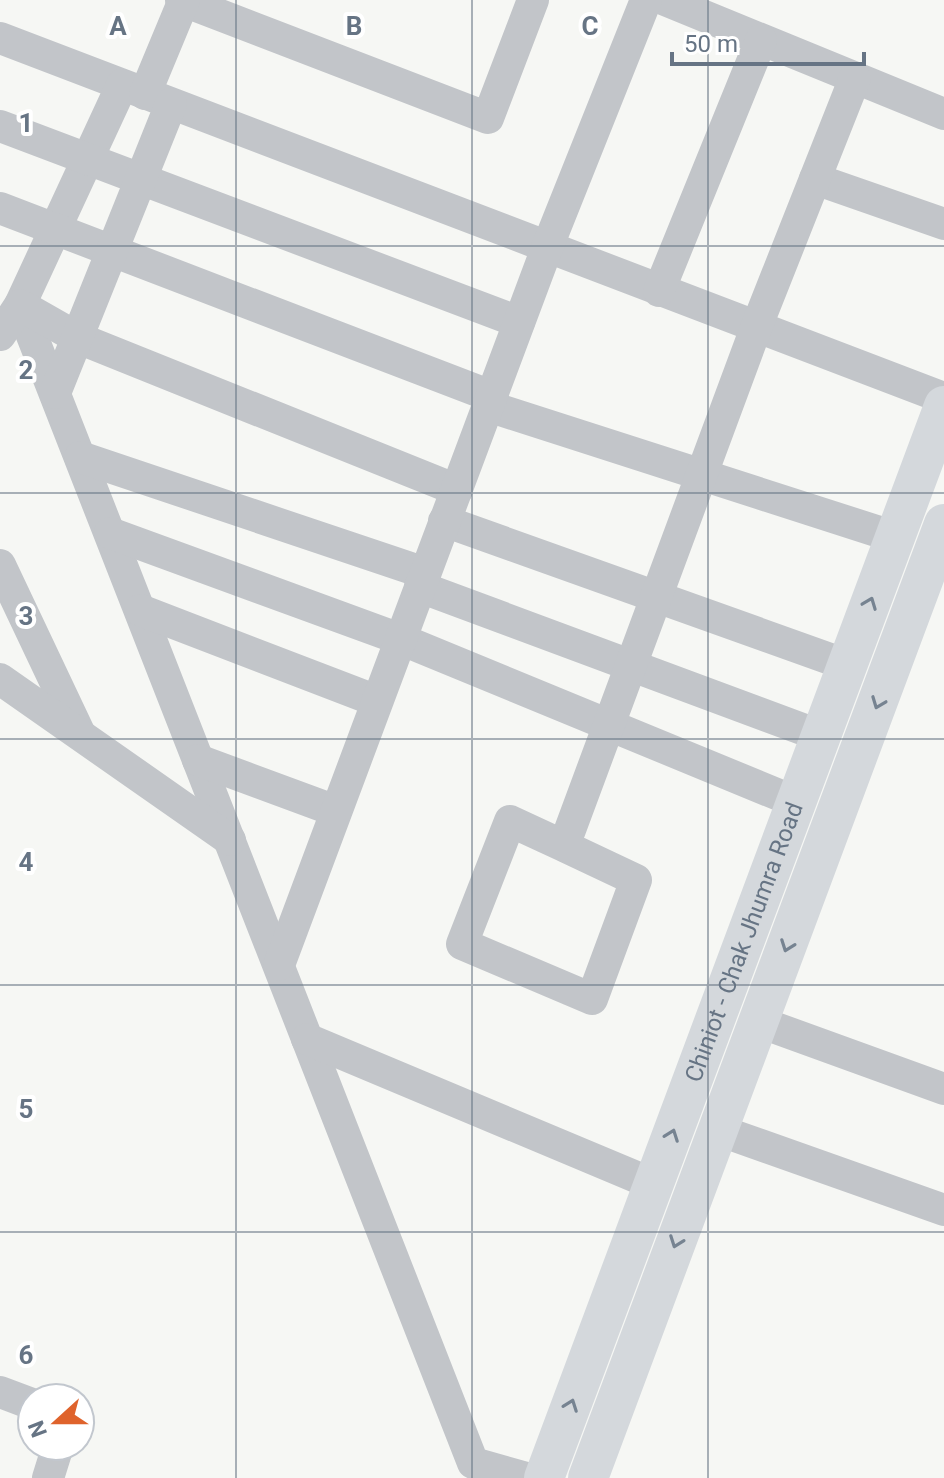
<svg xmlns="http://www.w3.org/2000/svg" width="944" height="1478" font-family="Roboto,sans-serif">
  <rect width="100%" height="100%" fill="#f6f7f4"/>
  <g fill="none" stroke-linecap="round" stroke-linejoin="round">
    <!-- minor -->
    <g stroke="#c2c5c9" stroke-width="32">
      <path d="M181,0l307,118 45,-118"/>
      <path d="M665,0l279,114"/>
      <path d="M0,38l944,360"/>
      <path d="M122,85l-102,220 453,1158 53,15"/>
      <path d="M145,94l39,-94"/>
      <path d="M0,126l519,196"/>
      <path d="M815,179l129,45"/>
      <path d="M0,208l491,188"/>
      <path d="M659,291l102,-251"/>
      <path d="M0,335l20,-30 58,33 379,152"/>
      <path d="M55,393l116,-289"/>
      <path d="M488,406l407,131"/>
      <path d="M80,457l345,116"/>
      <path d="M444,521l403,144"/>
      <path d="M110,533l290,106 396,163"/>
      <path d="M0,565l79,167"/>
      <path d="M420,587l401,149"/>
      <path d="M140,610l237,91"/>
      <path d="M0,679l230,161"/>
      <path d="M198,760l138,51"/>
      <path d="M564,846l72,34 -44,119 -130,-55 48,-123 54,25 192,-518 99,-250"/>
      <path d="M279,965l268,-717 99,-248"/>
      <path d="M759,1022l185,67"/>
      <path d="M307,1039l346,145"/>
      <path d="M718,1130l226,80"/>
      <path d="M0,1392l32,12"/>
      <path d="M48,1478l10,-32"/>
    </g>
    <!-- major -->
    <g stroke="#d4d8dc" stroke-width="40">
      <path id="s1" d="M544,1478l400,-1072"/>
      <path d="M588,1478l356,-954"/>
    </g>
  </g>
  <!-- one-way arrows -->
  <defs><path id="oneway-chevron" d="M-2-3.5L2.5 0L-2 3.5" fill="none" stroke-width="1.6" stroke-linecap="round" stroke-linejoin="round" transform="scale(2)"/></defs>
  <g stroke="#768391">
    <use href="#oneway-chevron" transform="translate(870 603) rotate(-69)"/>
    <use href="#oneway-chevron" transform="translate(878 703) rotate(111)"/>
    <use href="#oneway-chevron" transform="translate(787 946) rotate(110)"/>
    <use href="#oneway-chevron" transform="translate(672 1135) rotate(-70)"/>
    <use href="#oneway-chevron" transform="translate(676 1242) rotate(110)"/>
    <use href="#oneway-chevron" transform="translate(571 1405) rotate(-70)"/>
  </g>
  <!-- grid -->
  <path fill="none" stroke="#667484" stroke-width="2" stroke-opacity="0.55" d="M236,0v1478M472,0v1478M708,0v1478M0,246h944M0,493h944M0,739h944M0,985h944M0,1232h944"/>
  <g text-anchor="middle" stroke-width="8" stroke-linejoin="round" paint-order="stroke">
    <!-- street labels -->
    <g font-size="24" fill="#667484" stroke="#fff">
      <text dy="8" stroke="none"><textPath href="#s1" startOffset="572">Chiniot - Chak Jhumra Road</textPath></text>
    </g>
  </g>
  <g font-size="26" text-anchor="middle" font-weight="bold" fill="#667484" stroke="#fff" stroke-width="8" stroke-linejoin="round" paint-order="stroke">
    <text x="118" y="35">A</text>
    <text x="354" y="35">B</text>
    <text x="590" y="35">C</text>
    <text x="26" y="132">1</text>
    <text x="26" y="379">2</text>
    <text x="26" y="625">3</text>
    <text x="26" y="871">4</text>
    <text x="26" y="1118">5</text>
    <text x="26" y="1364">6</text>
  </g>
  <!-- north arrow -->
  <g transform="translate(56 1422) rotate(249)"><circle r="38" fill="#ffffff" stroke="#c2c7ce" stroke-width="2"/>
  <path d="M0-6L14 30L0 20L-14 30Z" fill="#df632c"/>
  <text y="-12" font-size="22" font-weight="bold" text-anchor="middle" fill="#667484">N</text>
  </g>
  <!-- scale -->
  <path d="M672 52v12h192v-12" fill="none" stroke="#667484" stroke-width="4"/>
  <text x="684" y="52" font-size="24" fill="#667484" stroke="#ffffff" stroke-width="6" paint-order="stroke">50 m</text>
</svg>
